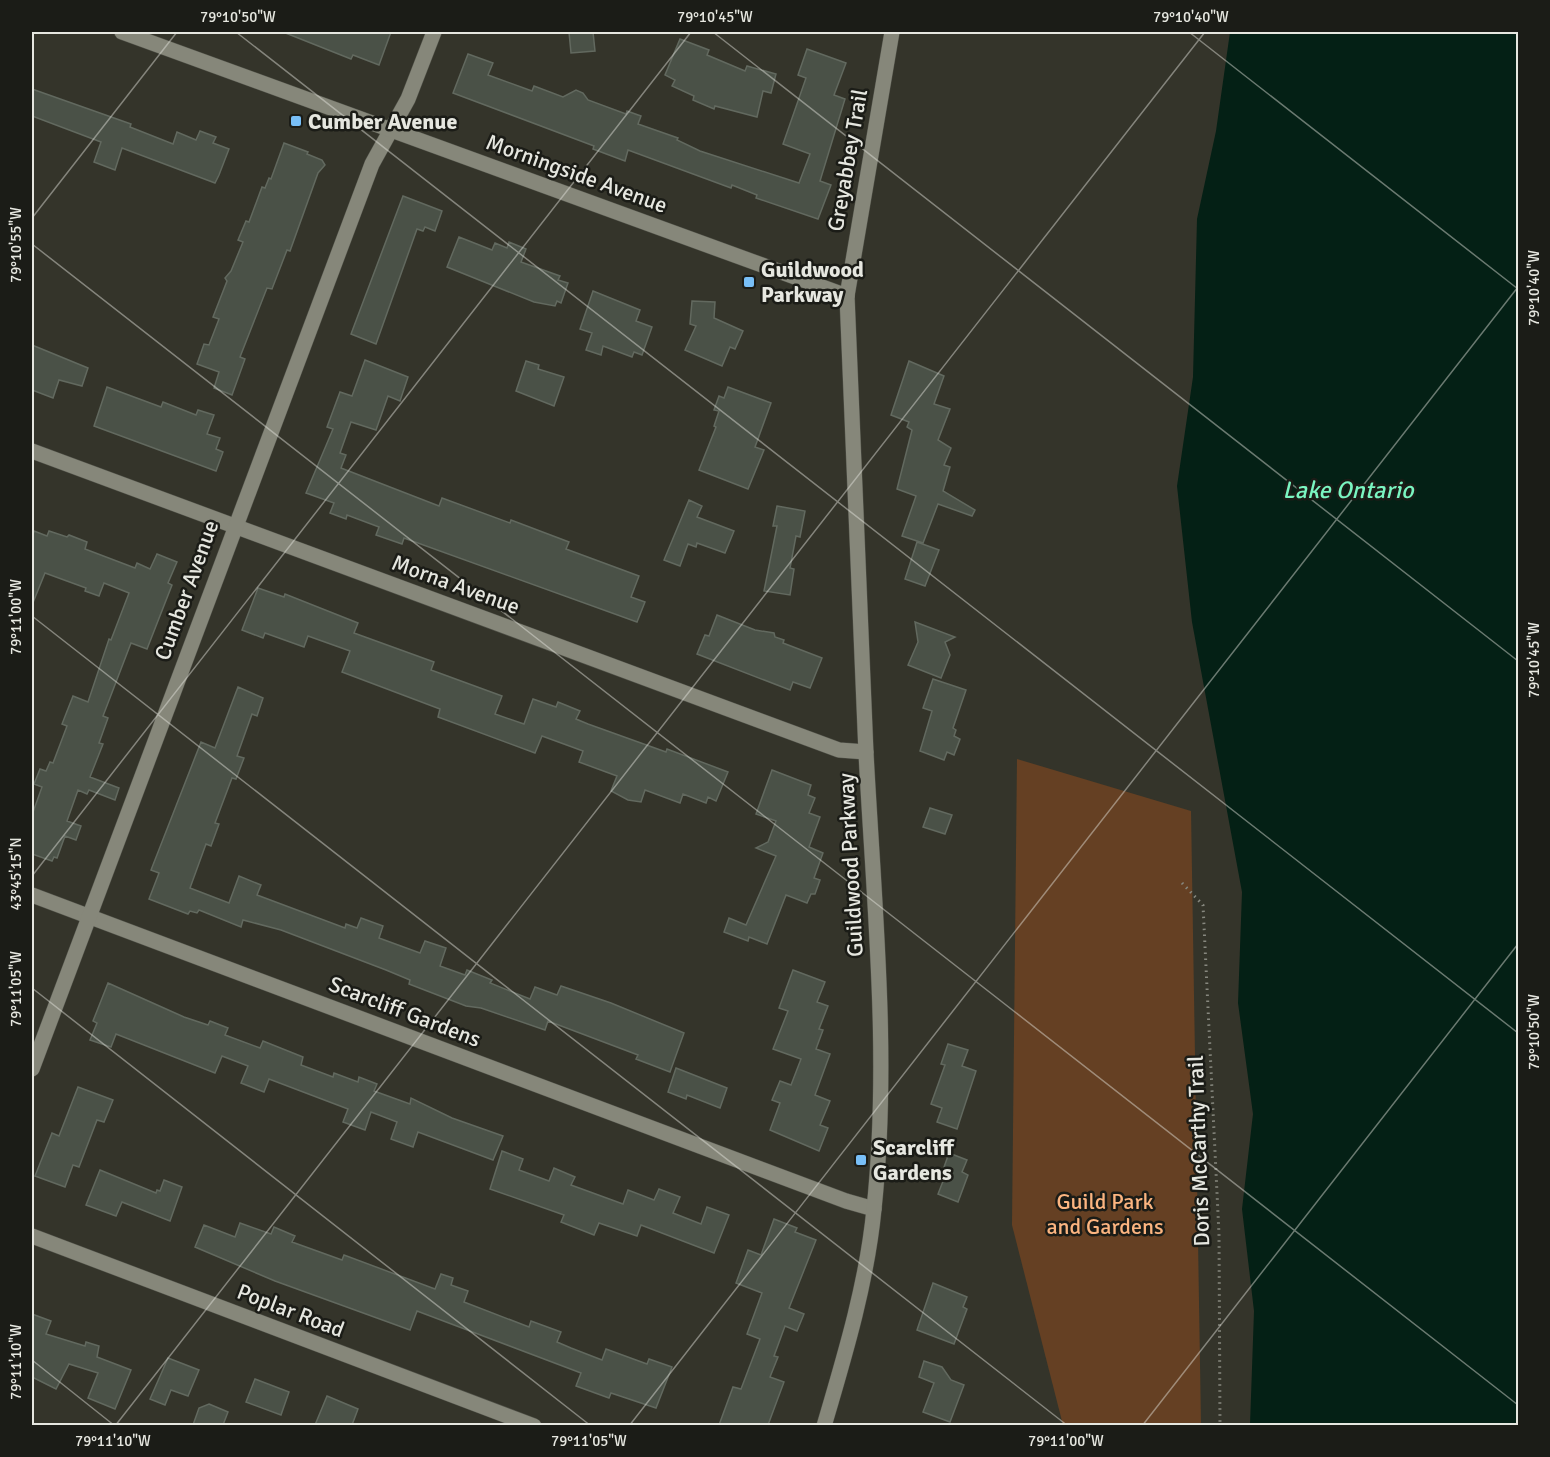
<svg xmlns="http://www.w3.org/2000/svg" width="1550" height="1457" font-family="Signika,sans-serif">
  <rect width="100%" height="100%" fill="#34342a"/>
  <!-- green -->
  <path fill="#654023" d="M1017,759l174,52 10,614h-138l-51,-200z"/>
  <!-- water -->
  <path fill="#042015" d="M1230,32h288v1393h-268l4,-114 -12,-102 11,-95 -15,-111 4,-111 -50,-270 -15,-136 16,-109 4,-158 19,-88z"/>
  <!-- building -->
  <g fill="#4a5147" stroke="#62695f" stroke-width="1.5">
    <path d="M283,32h108l-12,33 -26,-10 -2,4z"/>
    <path d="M569,32h24l2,19 -24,2z"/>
    <path d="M680,39l29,11 -2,5 38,16 2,-5 29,8 -5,19 -8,-2 -6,26 -42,-11 -1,3 -21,-9 1,-4 -22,-10 3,-6 -10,-5z"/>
    <path d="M807,49l39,14 -12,32 11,4 -25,82 11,4 -13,34 -62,-21 1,-3 -25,-10 -1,3 -103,-38 -3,11 -32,-12 1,-3 -141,-53 15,-39 25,9 -5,12 44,16 2,-5 29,11 13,-7 7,3 5,7 38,14 1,-3 14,5 -3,8 40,14 -1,2 23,11 99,32 11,-29 -27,-10 23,-66 -8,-3z"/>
    <path d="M32,89l99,35 -1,3 43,17 4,-12 19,8 4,-9 16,6 -3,6 16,6 -10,26 -4,8 -93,-35 -7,22 -21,-8 7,-20 -69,-26z"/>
    <path d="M284,143l24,9 -1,2 15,6 3,5 -7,8 -28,78 -3,-1 -15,39 -5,-1 -27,69 5,2 -13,36 -18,-7 5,-16 -22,-8 7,-20 5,1 10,-26 -6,-2 14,-36 -2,-3 6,-7 12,-29 -5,-2 8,-19 3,1 13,-35 3,1 4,-10 2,1z"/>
    <path d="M403,196l39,15 -7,20 -10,-4 -2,4 -6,-2 -41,115 -25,-10z"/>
    <path d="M459,237l33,13 3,-7 12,5 2,-6 17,7 -5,13 39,14 -2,4 10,3 -7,20 -4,-2 -2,5 -21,-4 -87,-35z"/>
    <path d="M593,291l47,19 -4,11 16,6 -10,28 -8,-3 -2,5 -29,-11 -2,9 -15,-5 6,-17 -12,-4z"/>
    <path d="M692,301l23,1 -1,16 29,13 -8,18 -5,-2 -8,19 -37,-16 11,-24 -6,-2z"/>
    <path d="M32,345l56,23 -6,18 -23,-6 -6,18 -21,-8z"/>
    <path d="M365,360l43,17 -8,24 -12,-5 -12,34 -25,-8 -11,31 6,2 -5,13 98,38 3,-8 68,25 1,-3 58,22 -3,7 73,27 -8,21 14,5 -8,20 -233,-84 -2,6 -26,-9 3,-8 -32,-12 -1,4 -16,-6 4,-10 -28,-10 27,-64 -6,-2 13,-35 12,4z"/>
    <path d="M526,361l13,4 -1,4 26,8 -10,29 -38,-15z"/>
    <path d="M909,361l35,15 -10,28 16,5 -12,31 13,8 -7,17 6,2 -7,24 32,19 -3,6 -34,-12 -15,39 -21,-7 14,-40 -19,-7 15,-59 -5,-3 2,-5 -18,-7z"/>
    <path d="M107,387l54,20 2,-5 33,13 2,-5 16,5 -7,19 13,4 -4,11 7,3 -7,19 -122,-45z"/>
    <path d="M728,387l43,16 -16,44 9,3 -16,39 -49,-19 17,-43 -2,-1 5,-15 -5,-1 5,-14 5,2z"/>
    <path d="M689,500l13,6 -5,11 37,14 -9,22 -28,-10 -1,4 -8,-3 -8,22 -16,-6z"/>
    <path d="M777,506l28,5 -5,26 -4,-1 -6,32 4,1 -4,26 -26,-4 13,-65h-4z"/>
    <path d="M34,531l13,5 2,-5 18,6 2,-2 18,7 -2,7 50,19 2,-5 13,6 7,-15 20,8 -9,21 4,2 -25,64 -16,-6 -28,73 5,2 -9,25 4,1 -13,33 29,11 -4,12 -26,-10 -2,4 -9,-4 -11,31 14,5 -5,14 -11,-4 -8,22 -3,-1 -2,4 -20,-7v-39l10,-28 -8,-3 6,-15 6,2 4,-9 3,1 14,-37 -5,-2 11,-28 15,6 21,-63 2,1 18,-47 -25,-10 -5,13 -14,-5 1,-3 -41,-15 -13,32v-67z"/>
    <path d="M917,542l22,8 -14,36 -20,-7z"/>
    <path d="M258,588l26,9 1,-3 73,29 -4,10 80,29 -3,8 71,26 -7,18 29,10 9,-25 23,8 2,-5 22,9 -4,8 12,5 78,28 1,-3 61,23 -12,29 -8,-4 -2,6 -23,-9 -3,9 -35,-13 -4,12 -13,-2 -17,-9 6,-15 -38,-14 4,-11 -41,-15 -7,17 -97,-36 2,-8 -98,-37 8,-21 -42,-15 -4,11 -39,-14 -2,5 -21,-8z"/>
    <path d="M717,615l38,15 19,3 1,4 9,3 -1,3 39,15 -12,30 -17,-6 -3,8 -93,-36 8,-19 4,1z"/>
    <path d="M915,622l40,15 -10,5 5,13 -9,23 -33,-13 10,-23z"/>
    <path d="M933,679l33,11 -13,38 3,2 -2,6 6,3 -6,16 -7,-3 -3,8 -24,-9 12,-40 -9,-3z"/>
    <path d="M238,687l25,11 -6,18 -5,-2 -15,42 7,2 -8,21 -4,-1 -17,45 4,1 -8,22 -5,-2 -16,44 39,15 10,-27 22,9 -4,10 88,33 1,-4 11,4 4,-10 22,8 -4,12 41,15 5,-12 21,7 -6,18 25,9 2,-5 25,10 -2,3 40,16 5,-12 22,8 4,-9 50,17 73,30 -14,39 -34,-13 2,-4 -90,-34 -3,9 -64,-22 -15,-2 -57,-22 1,-4 -24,-10 -105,-40 -38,-10 -2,7 -42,-17 -2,3 -7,-2 -2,3 -39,-15 10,-26 -8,-3 50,-128 14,6z"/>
    <path d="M772,770l39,15 -3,10 7,3 -6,15 11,4 -11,30 14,6 -9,25 6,2 -5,14h-4l-4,9 -21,-8 -19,49 -18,-7 -1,4 -24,-9 5,-14 17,7 30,-69 -20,-8 12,-6 8,-21 -20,-7z"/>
    <path d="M930,808l22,7 -7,19 -22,-7z"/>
    <path d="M793,970l32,12 -8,20 11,4 -9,23 4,1 -7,19 14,5 -15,41 15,6 -10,24 8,3 -9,23 -49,-21 10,-27 -8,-3 8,-19 11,4 10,-26 -28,-10 15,-38 -9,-3z"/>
    <path d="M108,983l76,34 24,8 2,-4 18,7 -3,7 35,13 3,-7 40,16 -2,8 32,12 1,-4 24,9 1,-5 18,7 -3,7 36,13 1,-6 41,20 51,18 -10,24 -75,-28 -5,15 -22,-8 6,-17 -26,-10 -6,18 -22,-8 5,-13 -79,-30 -5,13 -23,-9 7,-17 -26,-10 -7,17 -99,-39 -5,13 -21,-7 7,-17 -4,-2z"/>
    <path d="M948,1044l20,6 -6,16 14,5 -19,58 -20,-7 5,-14 -11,-4 14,-39 -4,-1z"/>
    <path d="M676,1068l51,20 -7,20 -33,-13 -1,4 -18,-7z"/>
    <path d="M78,1087l35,13 -9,22 -7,-2 -18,47 -6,-2 -8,22 -30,-11 17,-43 7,3z"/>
    <path d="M502,1151l21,8 -4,11 30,11 5,-13 21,9 -4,8 52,19 5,-14 26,10 5,-11 21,8 -7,16 28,11 6,-17 22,8 -15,38 -73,-28 -4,11 -38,-13 -5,12 -33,-13 3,-7 -74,-26z"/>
    <path d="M949,1153l18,7 -5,12 6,3 -10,27 -20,-8 9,-23 -4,-1z"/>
    <path d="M100,1170l56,23 1,-3 3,1 4,-11 18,7 -12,34 -48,-19 -6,14 -30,-11z"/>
    <path d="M774,1219l23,9 -2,4 21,8 -27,68 15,6 -7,17 -12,-5 -11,30 4,1 -8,20 14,5 -16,43h-49l14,-38 8,2 19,-50 -13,-5 15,-41 -26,-10 12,-33 13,5z"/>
    <path d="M240,1223l31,11 3,-7 21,9 -3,6 50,18 2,-5 91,34 6,-15 12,4 -2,7 17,6 -4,11 65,25 2,-6 30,11 -4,10 14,6 31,12 4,-11 41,15 2,-5 23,8 -16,41 -45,-15 -2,5 -33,-12 5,-13 -164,-62 -7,19 -135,-49 -80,-34 9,-22 31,12z"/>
    <path d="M933,1283l34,14 -4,10 4,2 -13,35 -37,-14z"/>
    <path d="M32,1314l19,7 -5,13 39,12 1,-4 13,4 -2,11 34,13 -16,39 -27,-11 10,-25 -29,-9 -13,25 -24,-12z"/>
    <path d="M168,1358l31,12 -11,26 -17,-6 -6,15 -15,-6z"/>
    <path d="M924,1361l18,6 9,13 13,5 -14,37 -27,-10 11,-29 -15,-6z"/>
    <path d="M255,1379l34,13 -8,23 -35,-13z"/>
    <path d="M327,1396l31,13 -6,16h-37z"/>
    <path d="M209,1404l19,8 -5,13h-30l6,-17z"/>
  </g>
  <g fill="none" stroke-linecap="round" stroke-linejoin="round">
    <!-- minor casing -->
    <g stroke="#505148" stroke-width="16">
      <g id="minor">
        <path d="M847,296l45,-264"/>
        <path d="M32,451l807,299 27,2"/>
        <path d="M32,895l814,306 28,8"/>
        <path d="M32,1069l340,-905 36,-65 26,-67"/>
        <path d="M32,1236l502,190"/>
      </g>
    </g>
    <!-- tertiary casing -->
    <g stroke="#505148" stroke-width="16">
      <path id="tertiary" d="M824,1426c21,-71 43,-144 50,-217 16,-152 0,-304 -8,-456 -7,-152 -12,-305 -19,-457"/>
    </g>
    <!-- secondary casing -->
    <g stroke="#505148" stroke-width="16">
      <path id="secondary" d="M122,32l725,264"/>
    </g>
    <!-- path -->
    <path stroke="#87887f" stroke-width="3" stroke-dasharray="1.5 4.5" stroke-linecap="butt" d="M1182,883l21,22 16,329 1,192"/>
    <!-- minor -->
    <use href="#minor" stroke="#86877a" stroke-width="15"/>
    <!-- tertiary -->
    <use href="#tertiary" stroke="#86877a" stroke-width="15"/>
    <!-- secondary -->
    <use href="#secondary" stroke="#86877a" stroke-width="15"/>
  </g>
  <!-- ticks -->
  <path fill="none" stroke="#e6e7e0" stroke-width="1.5" stroke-opacity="0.45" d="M236,32l1282,1001M713,32l805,629M1189,32l329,257M32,218l145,-186M32,244l1486,1161M32,616l1036,810M32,876l659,-844M32,988l559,438M32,1360l83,66M115,1426l1090,-1394M629,1426l889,-1139M1142,1426l376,-482"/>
  <!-- markers -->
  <g fill="#78bff7" stroke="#1b1c17" stroke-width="2">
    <rect x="290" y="115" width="12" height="12" rx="3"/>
    <rect x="743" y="276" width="12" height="12" rx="3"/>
    <rect x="855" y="1154" width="12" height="12" rx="3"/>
  </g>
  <g text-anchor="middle" stroke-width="5" stroke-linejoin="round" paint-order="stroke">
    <!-- poi labels -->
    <g font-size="22" font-weight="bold" fill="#e6e7e0" stroke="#1b1c17" text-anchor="start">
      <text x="308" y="129">Cumber Avenue</text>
      <text x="761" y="277">Guildwood<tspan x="761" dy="25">Parkway</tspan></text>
      <text x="873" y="1155">Scarcliff<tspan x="873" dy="25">Gardens</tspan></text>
    </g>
    <!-- street labels -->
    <g font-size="22" fill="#e6e7e0" stroke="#1b1c17">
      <text transform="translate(847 160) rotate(-80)" y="8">Greyabbey Trail</text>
      <text transform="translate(577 173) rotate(20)" y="8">Morningside Avenue</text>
      <text transform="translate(456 584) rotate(20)" y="8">Morna Avenue</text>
      <text transform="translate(186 590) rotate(-70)" y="8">Cumber Avenue</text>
      <text transform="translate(850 865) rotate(-93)" y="8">Guildwood Parkway</text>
      <text transform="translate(405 1011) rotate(21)" y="8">Scarcliff Gardens</text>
      <text transform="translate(1198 1151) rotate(-92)" y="8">Doris McCarthy Trail</text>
      <text transform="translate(291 1310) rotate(21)" y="8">Poplar Road</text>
    </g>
    <!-- park labels -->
    <g font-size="22" fill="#fcb580" stroke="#1b1c17">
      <text x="1105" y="1209">Guild Park<tspan x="1105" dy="25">and Gardens</tspan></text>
    </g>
    <!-- water labels -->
    <g font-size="24" font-style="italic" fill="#7af5c1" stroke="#1b1c17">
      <text x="1348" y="498">Lake Ontario</text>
    </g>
  </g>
  <!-- border -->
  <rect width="1550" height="1457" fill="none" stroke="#1b1c17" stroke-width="66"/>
  <rect x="33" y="33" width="1484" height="1391" fill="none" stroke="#e6e7e0" stroke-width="2"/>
  <g font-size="15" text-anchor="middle" fill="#e6e7e0">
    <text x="238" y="22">79°10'50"W</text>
    <text x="715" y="22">79°10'45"W</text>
    <text x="1191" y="22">79°10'40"W</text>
    <text transform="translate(16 245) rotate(-90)" y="5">79°10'55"W</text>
    <text transform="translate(1534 288) rotate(-90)" y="5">79°10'40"W</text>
    <text transform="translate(16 617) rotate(-90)" y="5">79°11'00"W</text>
    <text transform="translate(1534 660) rotate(-90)" y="5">79°10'45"W</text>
    <text transform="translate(16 874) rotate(-90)" y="5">43°45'15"N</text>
    <text transform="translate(16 989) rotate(-90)" y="5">79°11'05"W</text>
    <text transform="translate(1534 1032) rotate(-90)" y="5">79°10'50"W</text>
    <text transform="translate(16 1362) rotate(-90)" y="5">79°11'10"W</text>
    <text x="113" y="1446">79°11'10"W</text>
    <text x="589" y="1446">79°11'05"W</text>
    <text x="1066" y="1446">79°11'00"W</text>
  </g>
</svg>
